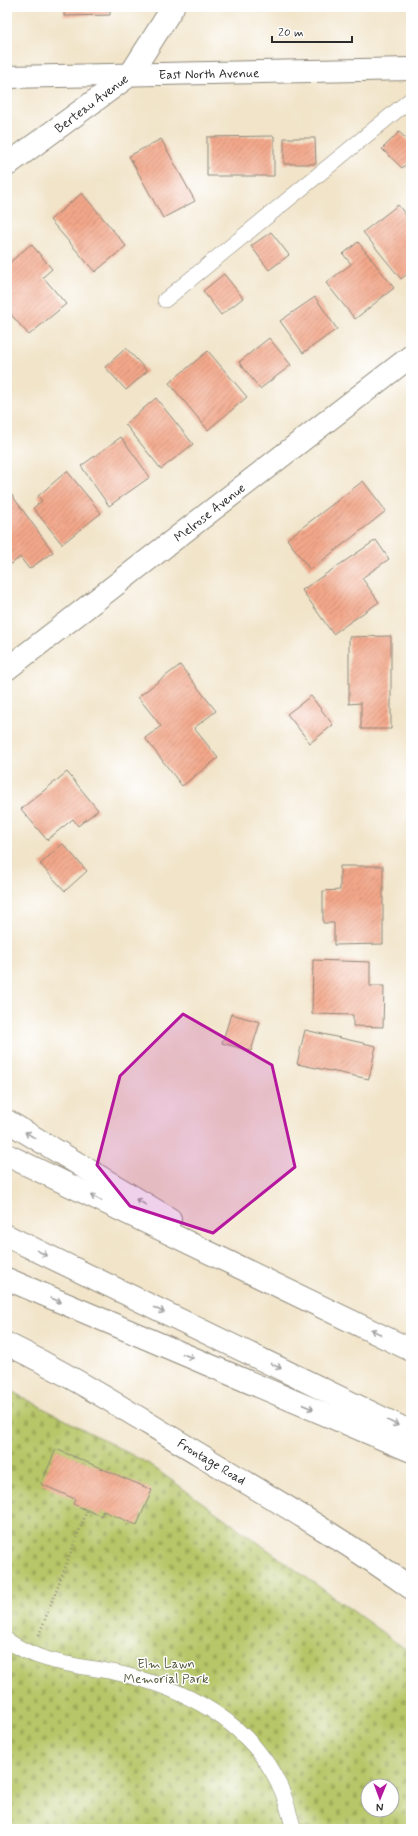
<svg xmlns="http://www.w3.org/2000/svg" width="418" height="1836" font-family="Mynerve,sans-serif">
  <defs>
    <pattern id="cemetery-stones" width="16" height="16" patternUnits="userSpaceOnUse"><rect width="16" height="16" fill="#b7c668"/><path d="M2 7V4a2 2 0 0 1 4 0v3zM10 15v-3a2 2 0 0 1 4 0v3z" fill="#9eaa5a"/></pattern>
    <pattern id="building-hatch" width="6" height="6" patternUnits="userSpaceOnUse"><rect width="6" height="6" fill="#f3a78a"/><path d="M-1 1l2-2M0 6l6-6M5 7l2-2" fill="none" stroke="#c58871"/></pattern>
  </defs>
  <rect width="100%" height="100%" fill="#fff"/>
  <filter id="ink" filterUnits="userSpaceOnUse"><feTurbulence type="fractalNoise" baseFrequency=".025" numOctaves="2"/><feDisplacementMap in="SourceGraphic" scale="8" xChannelSelector="R" yChannelSelector="G"/><feConvolveMatrix kernelMatrix="1 2 1 2 8 2 1 2 1" color-interpolation-filters="sRGB"/></filter>
  <filter id="wash" filterUnits="userSpaceOnUse"><feTurbulence type="fractalNoise" baseFrequency=".012" numOctaves="4" result="noise"/><feDisplacementMap in="SourceGraphic" scale="16" xChannelSelector="R" yChannelSelector="G"/><feGaussianBlur stdDeviation="0.9" result="paint"/><feColorMatrix in="noise" values="0 0 0 0 0 0 0 0 0 0 0 0 0 0 0 0 0 1.4 0 .05"/><feComposite in="paint" operator="in"/></filter>
  <g filter="url(#wash)">
    <rect width="100%" height="100%" fill="#f1e4c9"/>
    <!-- cemetery -->
    <path fill="url(#cemetery-stones)" stroke="#71784a" fill-rule="evenodd" d="M7,1389l142,75 262,189v176h-404zM368,1786h24v24h-24z"/>
    <g id="blocks">
      <!-- building -->
      <g fill="url(#building-hatch)">
        <path d="M64,7h46v8l-46,1z"/>
        <path d="M399,132l12,11v17l-9,8 -20,-19z"/>
        <path d="M274,136v40h-67v-39z"/>
        <path d="M284,138h31l1,26h-32z"/>
        <path d="M161,139l34,62 -32,17 -34,-62z"/>
        <path d="M82,193l44,53 -31,26 -45,-52z"/>
        <path d="M398,205l13,16v50l-10,8 -38,-47z"/>
        <path d="M271,232l18,23 -20,15 -18,-24z"/>
        <path d="M358,242l36,46 -39,31 -29,-36 25,-19 -8,-10z"/>
        <path d="M31,244l21,25 -9,8 23,27 -37,31 -22,-25v-45z"/>
        <path d="M224,274l19,24 -22,17 -18,-24z"/>
        <path d="M315,297l22,32 -34,24 -23,-32z"/>
        <path d="M269,338l22,27 -31,24 -21,-27z"/>
        <path d="M126,348l21,23 -21,19 -21,-23z"/>
        <path d="M208,351l39,46 -39,33 -39,-47z"/>
        <path d="M156,398l37,46 -32,25 -36,-45z"/>
        <path d="M121,437l29,40 -41,29 -28,-40z"/>
        <path d="M67,471l34,42 -39,31 -29,-36 9,-7 -4,-5z"/>
        <path d="M363,481l23,30 -76,59 -23,-31z"/>
        <path d="M11,494l42,58 -24,17 -9,-12 -13,10v-70z"/>
        <path d="M376,540l13,19 -27,19 17,24 -46,32 -31,-44z"/>
        <path d="M391,636v93h-30v-26l-12,1v-67z"/>
        <path d="M180,665l36,46 -22,17 24,30 -36,28 -37,-48 16,-12 -23,-29z"/>
        <path d="M311,696l22,29 -23,18 -23,-29z"/>
        <path d="M67,772l31,38 -20,16 -5,-7 -26,21 -26,-31z"/>
        <path d="M63,844l24,27 -22,20 -25,-27z"/>
        <path d="M340,866h43v78l-49,1v-22h-11v-32l17,-1z"/>
        <path d="M313,960l57,2v24h14l-1,41 -30,-1v-11l-41,-1z"/>
        <path d="M231,1014l29,8 -9,29 -29,-8z"/>
        <path d="M305,1030l71,16 -7,33 -72,-15z"/>
        <path d="M56,1449l96,41 -15,35 -34,-14 -2,5 -28,-12 2,-5 -34,-15z"/>
      </g>
    </g>
  </g>
  <g filter="url(#ink)">
    <use href="#blocks" fill-opacity="0" stroke="#8e887a" stroke-width="1"/>
    <g fill="none" stroke-linecap="round" stroke-linejoin="round">
      <!-- service casing -->
      <g stroke="#8e887a" stroke-width="16">
        <g id="service">
          <path d="M165,300l246,-201"/>
          <path d="M7,1640c31,23 69,25 106,32 70,15 140,50 169,119 5,12 8,26 12,38"/>
        </g>
      </g>
      <!-- minor casing -->
      <g stroke="#8e887a" stroke-width="24">
        <g id="minor">
          <path d="M7,165l123,-90 43,-68"/>
          <path d="M7,669l404,-313"/>
        </g>
      </g>
      <!-- tertiary casing -->
      <g stroke="#8e887a" stroke-width="24">
        <path id="tertiary" d="M7,1344c66,32 128,72 192,110 71,43 144,85 212,134"/>
      </g>
      <!-- primary casing -->
      <g stroke="#8e887a" stroke-width="24">
        <g id="primary">
          <path d="M7,77l404,-8"/>
          <path d="M7,158l2,6"/>
        </g>
      </g>
      <!-- motorway casing -->
      <g stroke="#8e887a" stroke-width="24">
        <g id="motorway">
          <path d="M7,1121l163,98"/>
          <path d="M7,1155l404,195"/>
          <path d="M7,1236l404,196"/>
          <path d="M7,1279l404,172"/>
        </g>
      </g>
      <!-- path -->
      <path stroke="#8e887a" stroke-width="2.5" stroke-dasharray="1 3" stroke-linecap="butt" d="M39,1635l48,-125"/>
      <!-- service -->
      <use href="#service" stroke="#fff" stroke-width="15"/>
      <!-- minor -->
      <use href="#minor" stroke="#fff" stroke-width="22"/>
      <!-- tertiary -->
      <use href="#tertiary" stroke="#fff" stroke-width="22"/>
      <!-- primary -->
      <use href="#primary" stroke="#fff" stroke-width="22"/>
      <!-- motorway -->
      <use href="#motorway" stroke="#fff" stroke-width="22"/>
    </g>
    <!-- one-way arrows -->
    <defs><path id="oneway-shaft" d="M-6 0H5M1.5-3L5.5 0L1.5 3" fill="none" stroke-width="1.6" stroke-linecap="round" stroke-linejoin="round"/></defs>
    <g stroke="#a0a0a0">
      <use href="#oneway-shaft" transform="translate(30 1135) rotate(-149)"/>
      <use href="#oneway-shaft" transform="translate(96 1198) rotate(-155)"/>
      <use href="#oneway-shaft" transform="translate(141 1202) rotate(-149)"/>
      <use href="#oneway-shaft" transform="translate(42 1253) rotate(26)"/>
      <use href="#oneway-shaft" transform="translate(56 1300) rotate(23)"/>
      <use href="#oneway-shaft" transform="translate(159 1310) rotate(26)"/>
      <use href="#oneway-shaft" transform="translate(376 1332) rotate(-154)"/>
      <use href="#oneway-shaft" transform="translate(188 1356) rotate(23)"/>
      <use href="#oneway-shaft" transform="translate(276 1366) rotate(26)"/>
      <use href="#oneway-shaft" transform="translate(308 1407) rotate(23)"/>
      <use href="#oneway-shaft" transform="translate(393 1423) rotate(26)"/>
    </g>
  </g>
  <!-- marked area -->
  <path fill="#b5179e" fill-opacity="0.2" stroke="#b5179e" stroke-width="3" stroke-linejoin="round" d="M183,1014l89,51 23,102 -82,66 -83,-27 -33,-41 23,-89z"/>
  <g text-anchor="middle" stroke-width="3" stroke-linejoin="round" paint-order="stroke">
    <!-- street labels -->
    <g font-size="13" fill="#2b2b2b" stroke="#fff">
      <text transform="translate(209 73) rotate(-1)" y="5">East North Avenue</text>
      <text transform="translate(91 103) rotate(-37)" y="5">Berteau Avenue</text>
      <text transform="translate(209 512) rotate(-38)" y="5">Melrose Avenue</text>
      <text transform="translate(212 1461) rotate(31)" y="5">Frontage Road</text>
    </g>
    <!-- park labels -->
    <g font-size="13" fill="#555a3d" stroke="#fff">
      <text x="166" y="1668">Elm Lawn<tspan x="166" dy="15">Memorial Park</tspan></text>
    </g>
  </g>
  <!-- margin -->
  <rect width="418" height="1836" fill="none" stroke="#fff" stroke-width="24"/>
  <!-- north arrow -->
  <g transform="translate(380 1798) rotate(181)"><circle r="19" fill="#ffffff" stroke="#aaaaaa"/>
  <path d="M0-3L7 15L0 10L-7 15Z" fill="#b5179e"/>
  <text y="-6" font-size="11" font-weight="bold" text-anchor="middle" fill="#2b2b2b">N</text>
  </g>
  <!-- scale -->
  <path d="M272 36v6h80v-6" fill="none" stroke="#2b2b2b" stroke-width="2"/>
  <text x="278" y="36" font-size="12" fill="#2b2b2b" stroke="#ffffff" stroke-width="3" paint-order="stroke">20 m</text>
</svg>
